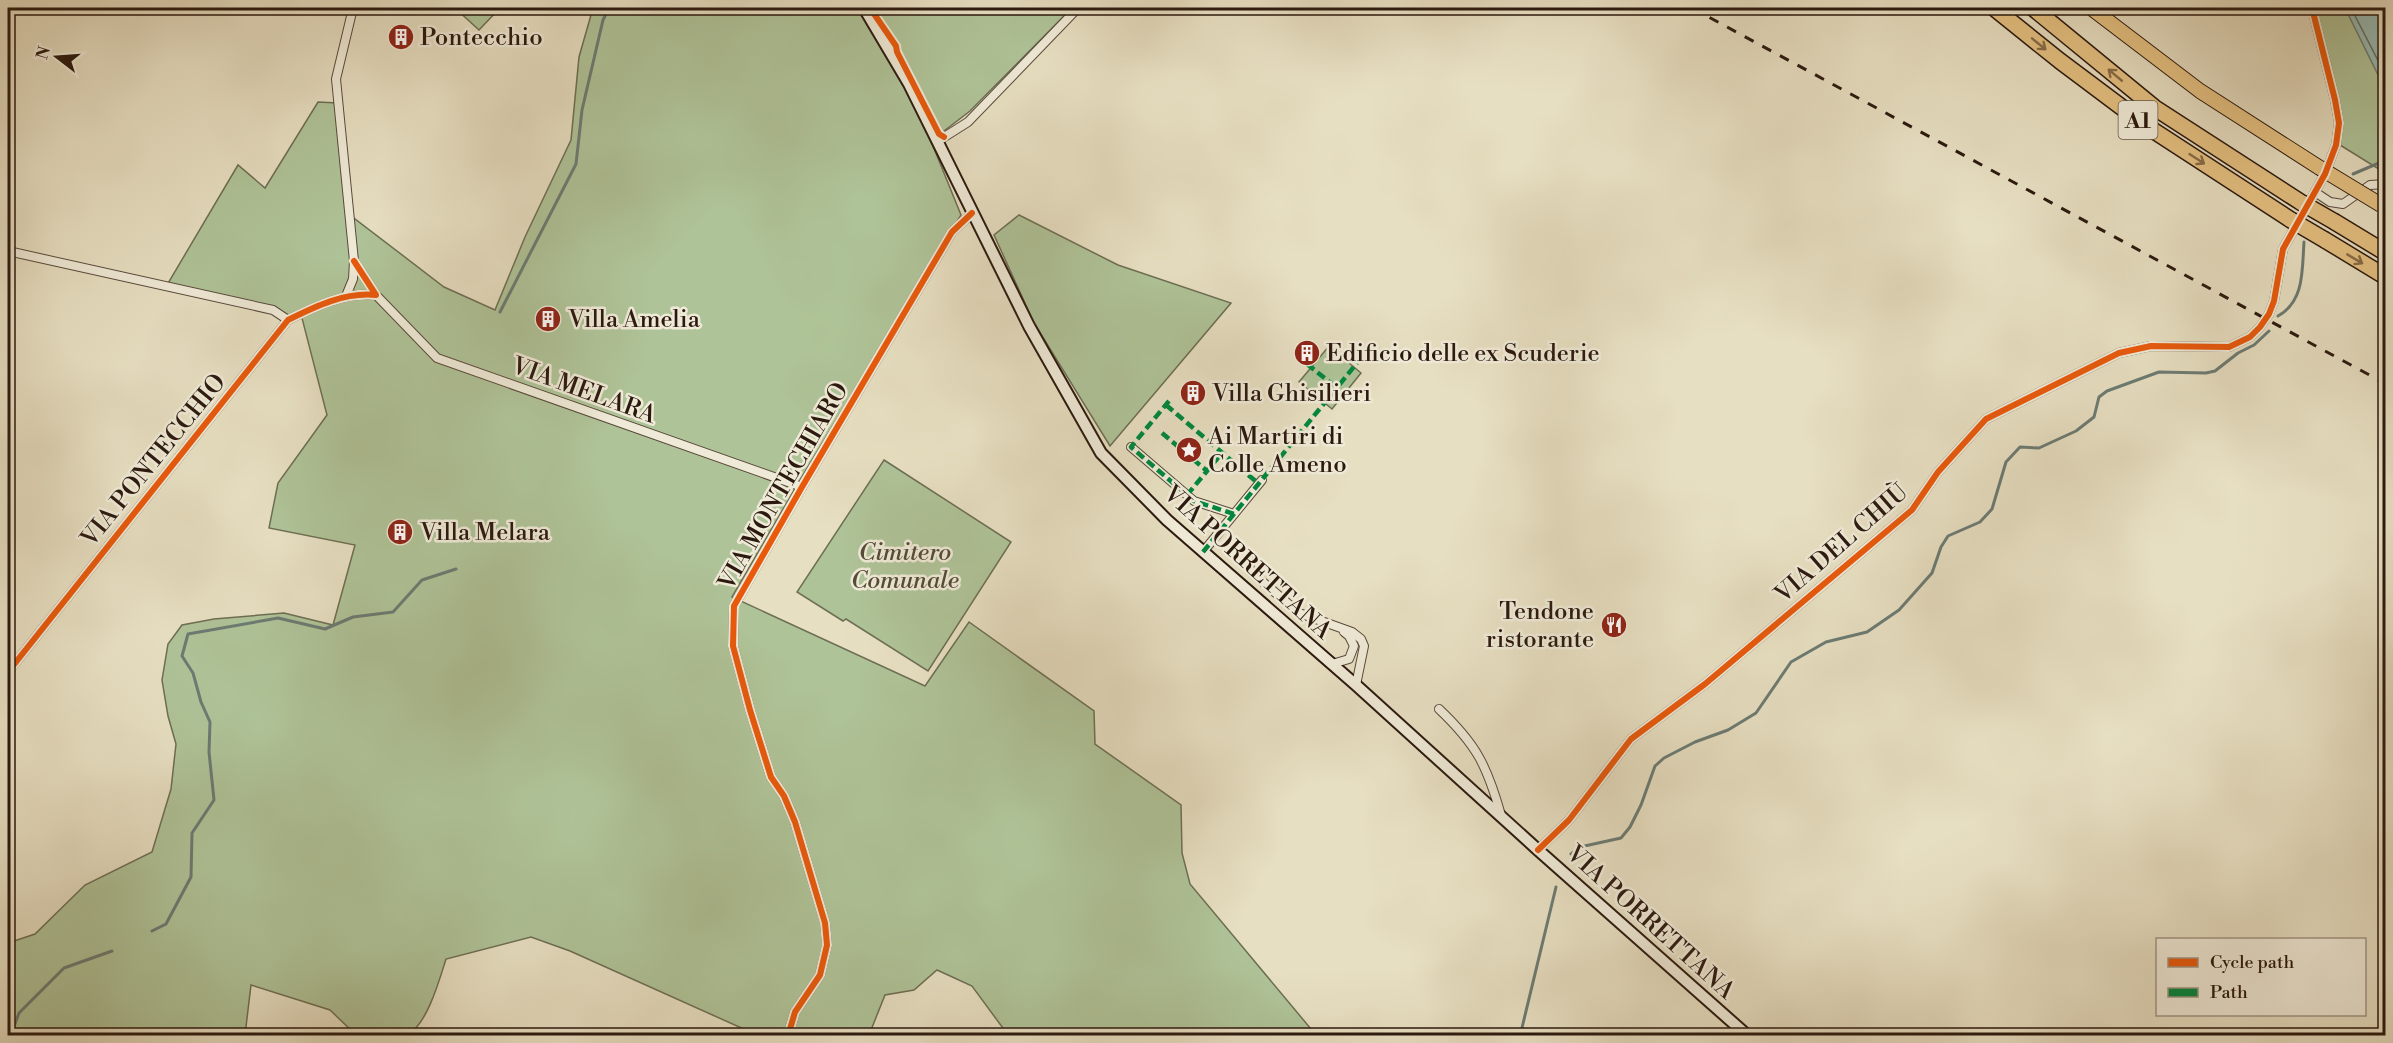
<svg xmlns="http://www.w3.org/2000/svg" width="2393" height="1043" font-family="'Libre Bodoni',serif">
  <rect width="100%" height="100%" fill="#e7dfc2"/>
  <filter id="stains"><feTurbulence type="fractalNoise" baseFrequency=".00333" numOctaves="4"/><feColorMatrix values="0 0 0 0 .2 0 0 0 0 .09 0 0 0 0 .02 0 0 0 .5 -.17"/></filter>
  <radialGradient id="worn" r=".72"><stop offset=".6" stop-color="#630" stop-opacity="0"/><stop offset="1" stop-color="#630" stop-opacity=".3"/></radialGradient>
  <!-- green -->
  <g fill="#afc398" stroke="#6d6e54" stroke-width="1.5">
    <path d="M455,8h41l2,2 -19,20z"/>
    <path d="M593,8h479l-102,103 -39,30 30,74 -161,265 -68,117 193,89 44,-64 125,89 1,33 86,61 1,48 8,31 126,151h-308l-36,-49 -35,-16 -23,20 -29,5 -16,40h-112l-187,-84 -39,-14 -85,22c-6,19 -19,66 -38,75 -9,5 -40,1 -52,1l-26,-25 -79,-25 -6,50h-237v-92l27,-9 50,-49 67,-33 19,-63 5,-45 -8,-28 -6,-36 6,-36 14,-19 32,-6 70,-6 49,12 22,-80 -86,-17 9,-45 49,-68 -25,-97 -135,-33 71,-120 27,23 53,-86 20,1 8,109 98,75 51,23 30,-73 46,-97 8,-83z"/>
    <path d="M2314,8h71v165l-45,-28v-24z"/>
    <path d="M1019,215l99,50 113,38 -121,143 -76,-123 -40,-88z"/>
    <path d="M1329,346l32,27 -29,36 -33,-27z"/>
    <path d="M884,460l127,82 -83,129 -82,-52 -3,2 -46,-29z"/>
  </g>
  <!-- water -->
  <path fill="#97bcb5" stroke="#6c7b73" stroke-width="1.5" d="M2345,8h40v81z"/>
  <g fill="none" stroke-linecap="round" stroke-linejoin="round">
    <!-- shore -->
    <path stroke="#616a62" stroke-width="1.5" d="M2351,8l35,68"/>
    <!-- stream -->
    <g stroke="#6c7b73" stroke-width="3">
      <path d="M2353,174l33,-14"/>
      <path d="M500,312l76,-148 6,-54 21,-90 6,-12"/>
      <path d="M2278,316c27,-15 24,-47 26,-74"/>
      <path d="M1571,854l9,-7 41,-9 9,-11 11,-22 14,-39 9,-8 31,-16 33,-12 28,-17 35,-51 35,-20 41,-10 32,-22 33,-37 9,-26 7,-11 32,-14 12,-13 14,-47 14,-15 19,1 37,-17 18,-14 5,-20 8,-6 52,-19 47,1 9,-2 23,-18 16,-8 15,-14"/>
      <path d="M152,931l14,-7 25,-47 1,-44 22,-33 -5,-48 1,-30 -9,-20 -8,-29 -11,-17 6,-22 90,-16 47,11 28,-12 40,-5 29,-32 34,-11"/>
      <path d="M9,1036l3,-4 7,-19 45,-45 48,-17"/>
      <path d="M1520,1036l36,-149"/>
    </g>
    <!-- minor casing -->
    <g stroke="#5a4a3c" stroke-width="10">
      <g id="minor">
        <path d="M938,141l30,-19 110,-114"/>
        <path d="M2315,192l15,10 13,2 27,-19 16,-1"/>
        <path d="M8,251l265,59 15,10"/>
        <path d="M376,295l61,63 365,129"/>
        <path d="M346,296l7,-17 1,-18 -18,-182 17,-71"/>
        <path d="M1131,447l63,54 40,13"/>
        <path d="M1203,552l59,-72"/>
        <path d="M1249,560l1,11 49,42 53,19 9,7 3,7 -8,39"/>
        <path d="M1332,664l17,-5 5,-13 -5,-10 -5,-4"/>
        <path d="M8,672l280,-352c28,-14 57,-28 88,-25l-22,-34"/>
        <path d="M1439,709c38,36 48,57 62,106"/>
        <path d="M1538,850l31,-30 62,-81 74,-55 207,-174 26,-38 48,-53 133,-66 32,-7 78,1 21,-10 10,-10 9,-13 5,-13 9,-52 42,-75 11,-29 3,-22 -4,-23 -23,-92"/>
        <path d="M788,1036l7,-24 25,-37 7,-30 -2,-22 -30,-101 -11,-26 -13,-19 -21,-67 -17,-64 1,-40 68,-119 150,-255 20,-19"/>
      </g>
    </g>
    <!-- secondary casing -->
    <g stroke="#2b190f" stroke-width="14">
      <path id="secondary" d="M864,8l45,76 120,242 72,127 66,67 189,165 182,165 210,186"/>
    </g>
    <!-- trunk casing -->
    <g stroke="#2b190f" stroke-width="16">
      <path id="trunk" d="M2091,8l109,83 120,77"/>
    </g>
    <!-- motorway casing -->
    <g stroke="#2b190f" stroke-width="18">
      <g id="motorway">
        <path d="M1994,8l66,53 88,66 143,93"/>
        <path d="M2033,8l122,100 147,95"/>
        <path d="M2335,222l51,31"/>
        <path d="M2325,240l61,37"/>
      </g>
    </g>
    <!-- minor -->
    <use href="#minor" stroke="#efead7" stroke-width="8"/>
    <!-- secondary -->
    <use href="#secondary" stroke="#efead7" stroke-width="10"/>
    <!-- trunk -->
    <use href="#trunk" stroke="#e4c081" stroke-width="14"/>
    <!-- motorway -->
    <use href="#motorway" stroke="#e4c081" stroke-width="15"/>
    <!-- rail -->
    <path stroke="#2b190f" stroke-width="3" stroke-dasharray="10 10" stroke-linecap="butt" d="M1692,8l694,376"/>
    <!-- trunk-bridge casing -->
    <g stroke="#2b190f" stroke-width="16" stroke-linecap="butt">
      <path id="trunk-bridge" d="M2320,168l61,37"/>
    </g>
    <!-- motorway-bridge casing -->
    <g stroke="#2b190f" stroke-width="18" stroke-linecap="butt">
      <g id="motorway-bridge">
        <path d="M2302,203l33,19"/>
        <path d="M2291,220l34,20"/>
      </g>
    </g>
    <!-- trunk-bridge -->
    <use href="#trunk-bridge" stroke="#e4c081" stroke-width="14"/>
    <!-- motorway-bridge -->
    <use href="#motorway-bridge" stroke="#e4c081" stroke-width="15"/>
    <!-- quiet -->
    <g stroke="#00873e" stroke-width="4.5" stroke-dasharray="9 4.5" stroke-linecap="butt">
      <path d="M1307,364l30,24"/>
      <path d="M1169,401l-38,46 63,54 40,13"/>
      <path d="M1166,405l93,79"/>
      <path d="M1162,433l45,38"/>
      <path d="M1187,495l35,-42"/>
      <path d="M1203,552l154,-189"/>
    </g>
    <!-- cycleway casing -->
    <g stroke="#efead7" stroke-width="10">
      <g id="cycleway">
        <path d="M870,8l26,38 1,6 42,82 5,3"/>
        <path d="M8,672l280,-352c28,-14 57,-28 88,-25l-22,-34"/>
        <path d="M1538,850l31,-30 62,-81 74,-55 207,-174 26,-38 48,-53 133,-66 32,-7 78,1 21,-10 10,-10 9,-13 5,-13 9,-52 42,-75 11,-29 3,-22 -4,-23 -23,-92"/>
        <path d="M788,1036l7,-24 25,-37 7,-30 -2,-22 -30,-101 -11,-26 -13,-19 -21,-67 -17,-64 1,-40 68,-119 150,-255 20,-19"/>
      </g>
    </g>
    <!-- cycleway -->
    <use href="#cycleway" stroke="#e8590c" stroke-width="6"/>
  </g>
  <!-- one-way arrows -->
  <defs><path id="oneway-shaft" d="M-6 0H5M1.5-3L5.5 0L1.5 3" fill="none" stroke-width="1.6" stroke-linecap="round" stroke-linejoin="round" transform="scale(1.5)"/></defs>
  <g stroke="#886c48">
    <use href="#oneway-shaft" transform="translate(2039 44) rotate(39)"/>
    <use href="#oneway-shaft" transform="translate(2115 75) rotate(-140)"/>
    <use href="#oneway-shaft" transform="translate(2197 159) rotate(33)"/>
    <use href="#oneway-shaft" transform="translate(2355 259) rotate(31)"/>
  </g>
  <!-- icons -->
  <defs>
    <g id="building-disc" transform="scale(1.35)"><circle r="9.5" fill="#8f2418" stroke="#efead7"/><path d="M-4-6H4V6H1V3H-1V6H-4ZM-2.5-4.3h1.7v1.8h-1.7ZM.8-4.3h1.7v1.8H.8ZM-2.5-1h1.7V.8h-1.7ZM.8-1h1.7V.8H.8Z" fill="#fff"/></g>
    <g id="sight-disc" transform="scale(1.35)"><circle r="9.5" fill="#8f2418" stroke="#efead7"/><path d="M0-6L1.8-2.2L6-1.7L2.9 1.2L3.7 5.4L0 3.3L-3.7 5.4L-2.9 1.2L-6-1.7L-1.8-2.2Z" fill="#fff"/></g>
    <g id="restaurant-disc" transform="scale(1.35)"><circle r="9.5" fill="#8f2418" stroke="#efead7"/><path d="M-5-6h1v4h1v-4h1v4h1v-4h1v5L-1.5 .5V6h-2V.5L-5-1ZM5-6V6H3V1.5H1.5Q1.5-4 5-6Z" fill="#fff"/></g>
  </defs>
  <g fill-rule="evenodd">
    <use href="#building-disc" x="401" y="37"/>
    <use href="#building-disc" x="548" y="319"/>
    <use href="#building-disc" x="1307" y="353"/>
    <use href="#building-disc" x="1193" y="393"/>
    <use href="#sight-disc" x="1189" y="450"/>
    <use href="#building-disc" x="400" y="532"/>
    <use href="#restaurant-disc" x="1614" y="625"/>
  </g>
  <g text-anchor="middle" stroke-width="5" stroke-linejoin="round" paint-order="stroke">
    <!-- shield labels -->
    <rect fill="#efead7" stroke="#66584b" stroke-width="1.5" x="2118.5" y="101" width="39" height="38" rx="4.5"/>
    <g font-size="22" font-weight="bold" fill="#2b190f">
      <text x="2138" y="128">A1</text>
    </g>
    <!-- poi labels -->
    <g font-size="24" fill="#2b190f" stroke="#efead7" text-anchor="start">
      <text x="420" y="45">Pontecchio</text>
      <text x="568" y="327">Villa Amelia</text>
      <text x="1326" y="361">Edificio delle ex Scuderie</text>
      <text x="1212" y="401">Villa Ghisilieri</text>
      <text x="1208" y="444">Ai Martiri di<tspan x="1208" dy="28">Colle Ameno</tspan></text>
      <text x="420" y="540">Villa Melara</text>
      <text x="1594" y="619" text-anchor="end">Tendone<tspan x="1594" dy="28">ristorante</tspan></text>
    </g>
    <!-- street labels -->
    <g font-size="24" fill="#2b190f" stroke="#efead7">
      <text transform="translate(584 390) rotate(20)" y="8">VIA MELARA</text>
      <text transform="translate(153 460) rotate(-51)" y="8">VIA PONTECCHIO</text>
      <text transform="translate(783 486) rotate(-60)" y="8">VIA MONTECHIARO</text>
      <text transform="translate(1841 543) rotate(-41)" y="8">VIA DEL CHIÙ</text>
      <text transform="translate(1248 562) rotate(42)" y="8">VIA PORRETTANA</text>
      <text transform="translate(1651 922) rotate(42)" y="8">VIA PORRETTANA</text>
    </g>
    <!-- park labels -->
    <g font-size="24" font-style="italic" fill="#534c38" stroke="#efead7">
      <text x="905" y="560">Cimitero<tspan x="905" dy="28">Comunale</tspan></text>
    </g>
  </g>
  <!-- margin -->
  <rect width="2393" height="1043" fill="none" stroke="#e7dfc2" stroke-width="30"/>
  <rect x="9" y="9" width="2375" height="1025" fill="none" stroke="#2b190f" stroke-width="3"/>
  <rect x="15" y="15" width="2363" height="1013" fill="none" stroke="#2b190f" stroke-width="1.5"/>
  <!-- legend -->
  <rect x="2156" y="938" width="210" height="78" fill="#efead7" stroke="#a19687" stroke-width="1.5"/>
  <rect x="2168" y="958" width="30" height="9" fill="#e8590c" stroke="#a19687" stroke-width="1.5"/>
  <text x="2210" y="968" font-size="18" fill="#2b190f">Cycle path</text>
  <rect x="2168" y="988" width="30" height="9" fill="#00873e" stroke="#a19687" stroke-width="1.5"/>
  <text x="2210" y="998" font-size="18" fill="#2b190f">Path</text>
  <!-- north arrow -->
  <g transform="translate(57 57) rotate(287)" stroke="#efead7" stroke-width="4.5" paint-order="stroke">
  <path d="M0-4.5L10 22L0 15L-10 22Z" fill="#2b190f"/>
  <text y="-9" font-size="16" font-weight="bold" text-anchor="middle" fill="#2b190f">N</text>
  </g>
  <rect width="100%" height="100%" filter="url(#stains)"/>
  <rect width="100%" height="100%" fill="url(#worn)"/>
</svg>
